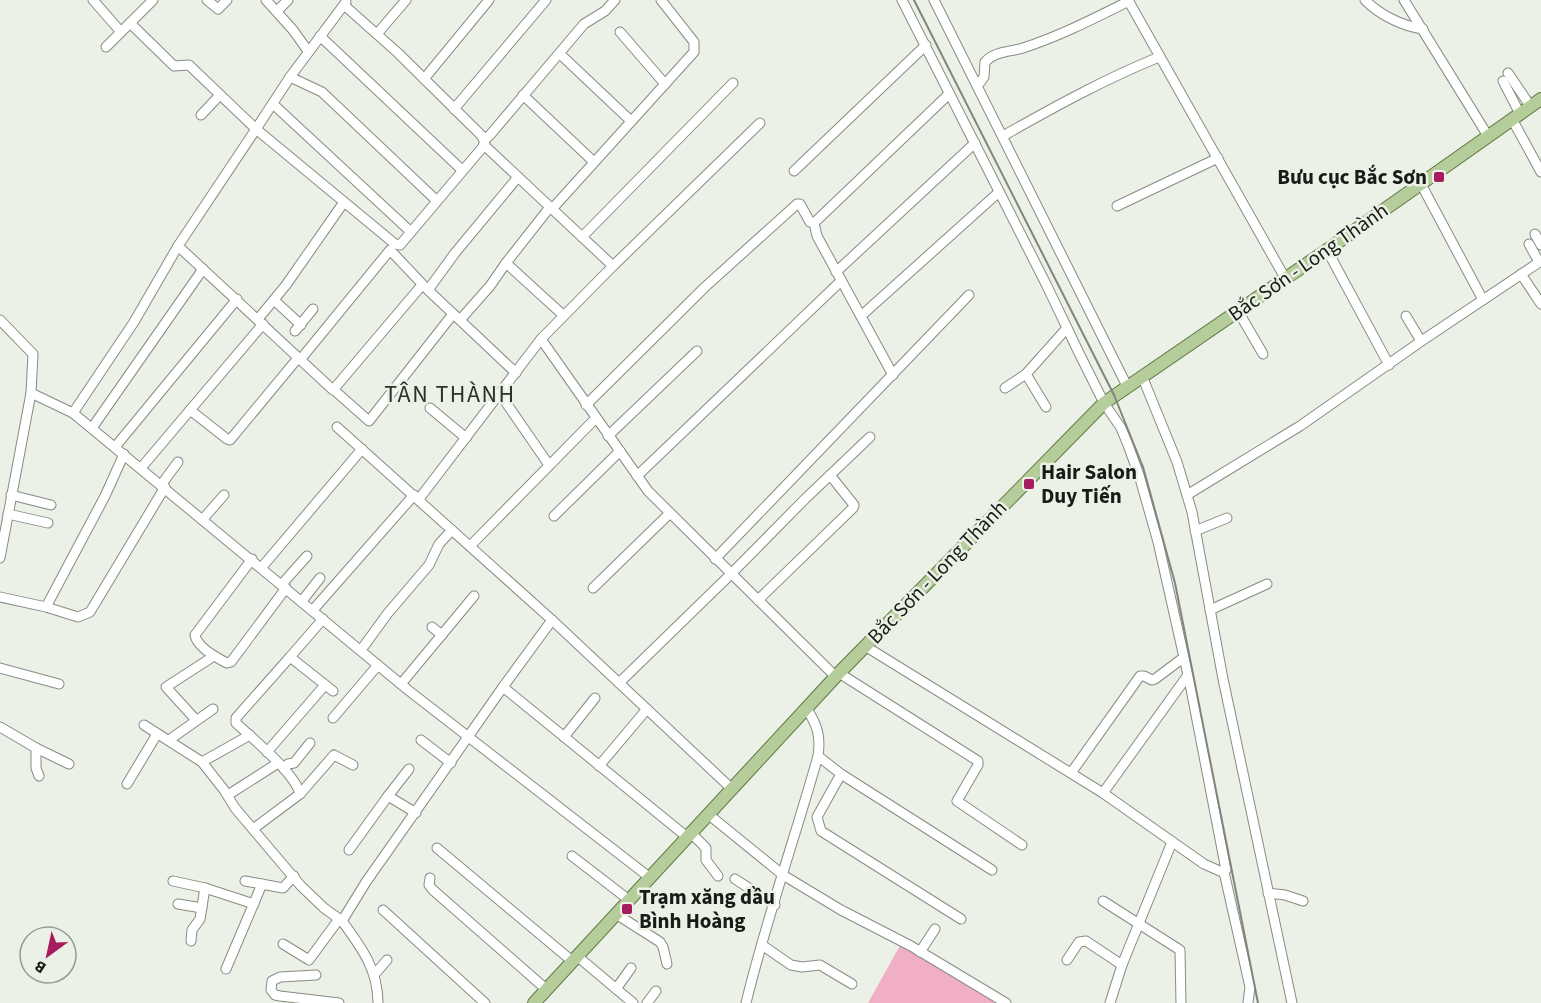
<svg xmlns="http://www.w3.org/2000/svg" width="1541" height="1003" font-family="'Source Sans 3',sans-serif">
  <rect width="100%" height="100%" fill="#ebf1e6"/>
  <!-- green -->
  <path fill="#f1afc5" d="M902,942l102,61h-136z"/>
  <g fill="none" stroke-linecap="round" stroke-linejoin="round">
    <!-- minor casing -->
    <g stroke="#878c83" stroke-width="11">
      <g id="minor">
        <path d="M93,0l28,32"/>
        <path d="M207,0l11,9 9,-9"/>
        <path d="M266,0l27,30 15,21"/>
        <path d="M934,0l193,386"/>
        <path d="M1128,0l157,278"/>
        <path d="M1365,0c15,15 37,26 58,29"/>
        <path d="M1404,0l84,136"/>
        <path d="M277,11l11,-11"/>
        <path d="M130,23l44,43 15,-1 67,64 34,-52 32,15 115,109"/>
        <path d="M620,32l45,52"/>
        <path d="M377,34l29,-34"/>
        <path d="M320,36l142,134"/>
        <path d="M106,47l47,-47"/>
        <path d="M560,54l71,67"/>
        <path d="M1508,73l23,34"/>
        <path d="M290,77l56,-75"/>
        <path d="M424,79l65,-79"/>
        <path d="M1503,81l17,33"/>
        <path d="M978,85l6,-8 1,-15c10,-11 25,-10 38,-14 37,-12 72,-30 106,-47"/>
        <path d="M523,95l71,67"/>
        <path d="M273,104l138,128 71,-84 3,-6 -4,-7 -83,-82 -54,-48"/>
        <path d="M454,109l92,-109"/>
        <path d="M201,115l18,-19"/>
        <path d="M1512,119l29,53"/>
        <path d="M1003,136c51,-29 102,-57 156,-79"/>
        <path d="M484,140l6,-5 94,-111 21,-13 10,-11"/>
        <path d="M484,145l129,121 -72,73 107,152 188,186"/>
        <path d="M794,171l132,-126"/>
        <path d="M1421,184l62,116"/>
        <path d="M1117,206l101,-48"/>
        <path d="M552,209l142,-157v-10l-33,-42"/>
        <path d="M1535,234l6,11"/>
        <path d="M582,237l151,-154"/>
        <path d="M1529,244l10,18"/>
        <path d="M178,246l155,144 89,-105"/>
        <path d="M1327,250l62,115"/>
        <path d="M506,263l44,-56"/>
        <path d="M613,266l147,-143"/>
        <path d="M836,272l139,-129"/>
        <path d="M1521,274l20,30"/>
        <path d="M274,300l27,25"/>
        <path d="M1238,311l25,43"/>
        <path d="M861,316l138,-124"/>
        <path d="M1406,316l15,25"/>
        <path d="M258,319l28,-34 58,-83"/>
        <path d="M0,320l33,34 -2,39 -31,165"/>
        <path d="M460,320l30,-34 16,-23 57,52"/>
        <path d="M295,331l18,-22"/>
        <path d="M300,360l90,-110 36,38"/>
        <path d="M516,373l-88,-83 27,-37 63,-76"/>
        <path d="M1026,374l20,33"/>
        <path d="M893,375l-76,-139 -3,-13 135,-129"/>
        <path d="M1142,376l35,86 15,50 31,167 69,324"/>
        <path d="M1005,388l21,-14 41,-46"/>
        <path d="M334,390l35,31 84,-107"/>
        <path d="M31,393l42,20 335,277 241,187"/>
        <path d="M500,394l49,71"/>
        <path d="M586,405l119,-118 92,-83h3l10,18 4,1"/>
        <path d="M430,408l36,30"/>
        <path d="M190,410l37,29 3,1 68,-82"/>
        <path d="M73,413l61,-91 44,-76 78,-117 139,115 5,1 11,-13"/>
        <path d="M337,427l215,193 180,169"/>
        <path d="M92,428l111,-159"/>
        <path d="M608,436l89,-85"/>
        <path d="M115,447l122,-148"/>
        <path d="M141,468l122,-144"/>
        <path d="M637,476l204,-195"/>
        <path d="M161,485l17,-23"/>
        <path d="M11,495l40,10"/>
        <path d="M1187,495l113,-69 123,-86 118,-79"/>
        <path d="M419,499l122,-160"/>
        <path d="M8,514l40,9"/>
        <path d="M554,516l66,-65"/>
        <path d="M203,519l21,-24"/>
        <path d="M1195,531l32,-13"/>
        <path d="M470,546l126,-128"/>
        <path d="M252,559l-57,76c2,12 20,22 32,28l4,-1 55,-74"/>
        <path d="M715,559l254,-264"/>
        <path d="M262,567l100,-118"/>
        <path d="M282,584l25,-28"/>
        <path d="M593,588l76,-74"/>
        <path d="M0,597l46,10 32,10 12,-5 75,-125"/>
        <path d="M758,600l95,-92 1,-3 -24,-30"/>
        <path d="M302,601l18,-23"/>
        <path d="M46,607l59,-111 19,-42"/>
        <path d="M313,610l101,-115"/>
        <path d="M1210,610l57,-26"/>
        <path d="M432,627l10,8"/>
        <path d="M865,646l238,147 101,71 18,8 4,-2 -36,-186 -32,-142 -19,-67 -11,-30 -7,-17 -17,-25 -25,-50 -33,-69 -144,-284"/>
        <path d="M361,650l27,-37 41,-48 10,-21 13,-14"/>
        <path d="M290,657l33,-38"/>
        <path d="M0,668l59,16"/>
        <path d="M839,673l139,88v4l-21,36 65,44"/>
        <path d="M619,683l112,-109 74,-75 65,-62"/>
        <path d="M401,684l73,-88"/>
        <path d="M503,687l49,-67"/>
        <path d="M333,718l45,-53"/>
        <path d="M196,720l-30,-33 48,-31"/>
        <path d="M144,725l58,37 22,28 11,18 66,78 23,22 18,13 24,-39 137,-195 184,150"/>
        <path d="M0,727l36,21v20l3,8"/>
        <path d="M564,737l31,-39"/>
        <path d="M169,740l44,-31"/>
        <path d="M421,740l30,23"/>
        <path d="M36,748l33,16"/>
        <path d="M267,752l58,-67"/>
        <path d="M818,756l23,18 151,96"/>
        <path d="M202,762l48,-27"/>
        <path d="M599,766l48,-57"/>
        <path d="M284,769l4,-5 6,-1 16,-20"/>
        <path d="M1071,773l69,-97h4l8,4 3,-1 28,-21"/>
        <path d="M841,774l-24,43 4,14 140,88"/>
        <path d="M127,784l30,-50"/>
        <path d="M1103,793l85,-118"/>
        <path d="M300,794l34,-39 19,10"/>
        <path d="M228,795l50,-32"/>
        <path d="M388,796l21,-27"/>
        <path d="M708,814l75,61 58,35 70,36 95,57"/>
        <path d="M253,829l47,-35c-5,-21 -47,-55 -64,-71v-5l54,-61 43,34"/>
        <path d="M690,832l16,16v12l12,16"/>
        <path d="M437,848l135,113"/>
        <path d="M349,850l39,-54 28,17"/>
        <path d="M572,856l57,44"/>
        <path d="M1224,872l26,115 -2,16"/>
        <path d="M430,878l-1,7 4,5 114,100"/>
        <path d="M735,879l40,26"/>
        <path d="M173,881l32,7 49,16"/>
        <path d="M245,881l38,7 11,-12"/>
        <path d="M1268,893l17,2 18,6"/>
        <path d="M1103,901l77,49 1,53"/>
        <path d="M178,904l24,4"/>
        <path d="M383,910l102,93"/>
        <path d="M616,914l44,28 3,5 4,17"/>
        <path d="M342,921c19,26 36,48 36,82"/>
        <path d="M191,941l1,-11 8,-11 5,-31"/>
        <path d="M283,944l26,16 30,-41"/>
        <path d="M762,945l29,20 11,2 18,-2 32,19"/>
        <path d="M920,952l15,-23"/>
        <path d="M577,956l56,47"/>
        <path d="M1067,960l12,-18 7,-1 36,24"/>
        <path d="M226,969l36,-85"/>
        <path d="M316,975l-36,2 -8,4 -1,9 4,5 5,1 59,7"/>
        <path d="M374,975l13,-15"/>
        <path d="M616,989l15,-21"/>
        <path d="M647,1003l9,-12"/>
        <path d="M746,1003c20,-83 49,-165 72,-247 3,-20 -1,-31 -11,-47"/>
        <path d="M1110,1003l12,-38 50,-123"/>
      </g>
    </g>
    <!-- major casing -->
    <g stroke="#5f7941" stroke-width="14">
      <path id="major" d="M534,1003l305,-330 265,-270 223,-153 214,-151"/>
    </g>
    <!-- minor -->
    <use href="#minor" stroke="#fff" stroke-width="9"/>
    <!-- major -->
    <use href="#major" stroke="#b5cd9b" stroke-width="12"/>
    <!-- rail -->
    <path stroke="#81857d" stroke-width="2" d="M914,0l200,395 29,72 32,116 83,420"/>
  </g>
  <!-- markers -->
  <g fill="#a71b5f" stroke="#ebf1e6" stroke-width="2">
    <rect x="1433" y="171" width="12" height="12" rx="3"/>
    <rect x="1023" y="478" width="12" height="12" rx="3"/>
    <rect x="621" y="903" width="12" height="12" rx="3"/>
  </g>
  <g text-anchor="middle" stroke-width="5" stroke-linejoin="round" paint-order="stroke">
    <!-- poi labels -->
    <g font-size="21" font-weight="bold" fill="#191b17" stroke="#ebf1e6" text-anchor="start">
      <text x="1427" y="184" text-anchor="end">Bưu cục Bắc Sơn</text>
      <text x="1041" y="479">Hair Salon<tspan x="1041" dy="24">Duy Tiến</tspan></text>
      <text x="639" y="904">Trạm xăng dầu<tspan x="639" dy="24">Bình Hoàng</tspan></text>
    </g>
    <!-- street labels -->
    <g font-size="21" fill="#191b17" stroke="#ebf1e6">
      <text transform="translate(1308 262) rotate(-35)" y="7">Bắc Sơn - Long Thành</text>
      <text transform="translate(937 572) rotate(-46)" y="7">Bắc Sơn - Long Thành</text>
    </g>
    <!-- quarter labels -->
    <g font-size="24" letter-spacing="1.5" fill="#2d3129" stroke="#ebf1e6">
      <text x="450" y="402">TÂN THÀNH</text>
    </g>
  </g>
  <!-- north arrow -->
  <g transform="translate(48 955) rotate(213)"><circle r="28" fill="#ebf1e6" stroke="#979b93" stroke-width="1.5"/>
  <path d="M0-4.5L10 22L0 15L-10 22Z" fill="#a71b5f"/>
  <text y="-9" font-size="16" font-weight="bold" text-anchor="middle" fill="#191b17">B</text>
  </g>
</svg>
